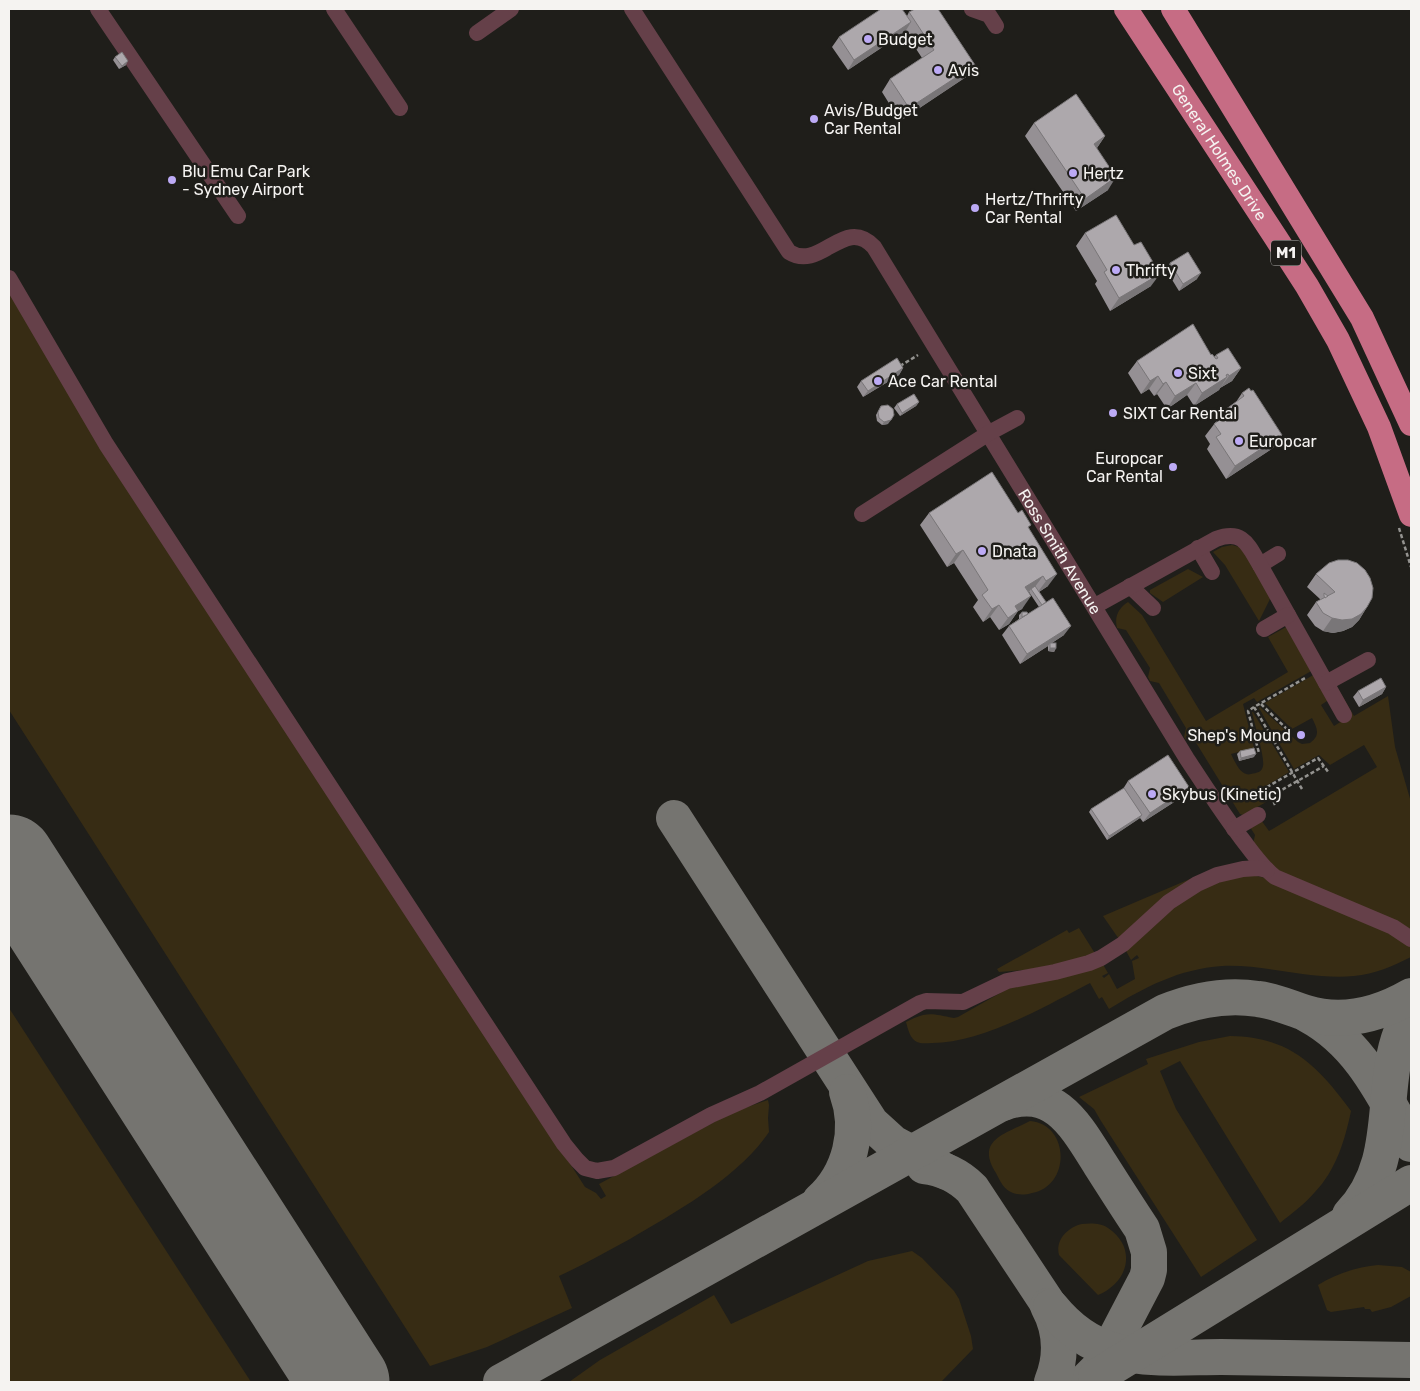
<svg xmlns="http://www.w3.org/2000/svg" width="1420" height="1391" font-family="Rubik,sans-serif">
  <rect width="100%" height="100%" fill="#1f1e1a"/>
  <!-- green -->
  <g fill="#372c14">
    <path d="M9,290l576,897 11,6 5,6 5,-3 -7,-12 134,-72 35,-12 1,5 -1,13 1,14c-30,45 -93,80 -139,107 -24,13 -47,26 -71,37l13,32 -85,39 -57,19 -421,-656z"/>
    <path d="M1232,545l7,2 5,4 27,46 -12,24 -34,-56 -12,-13 9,-5z"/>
    <path d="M1188,569l15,8 -40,25 -13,-9v-3z"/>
    <path d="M1128,602l14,13 64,106 82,-49 -20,-35 20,-11 25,44 -56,32 -3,-4 -11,6 11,44 -23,6c4,8 10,23 20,20 6,-1 11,-2 12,-8 2,-9 -9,-43 -11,-54h1l36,60 -25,15 4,14 -25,14 -3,-1 -45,-73 -9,-1 -2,-3 2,-9 -27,-45 -9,-2 -2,-4 2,-9 -24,-38 -9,-2c-3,-12 2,-20 11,-26z"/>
    <path d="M1315,674l15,25 -9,6 13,21 16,-10 -13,-29 17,29 34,-20 7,51 16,55v132l-131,-62 -27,-28 2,-9 -5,-8 11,-7 8,11 108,-64 -13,-22 -34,20 -11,-10 -25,14 -35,-61 1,-1 38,35 4,2 8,-1c11,-8 7,-15 2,-25l-20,11 -27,-26z"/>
    <path d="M1218,867l-97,75 -18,-26z"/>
    <path d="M1248,874l22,5 114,48 27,18v12c-18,9 -36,17 -57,19 -45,4 -88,-12 -132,-10 -43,3 -77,21 -113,43l-7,-12 -3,2 -9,-16c-44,23 -108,60 -158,60 -5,0 -11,1 -15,-1 -7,-3 -9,-13 -11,-20 22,-11 25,-8 48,-4l4,-1 58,-33 85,-23 7,12 -6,3 2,2 5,-4 8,15 18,-10 -3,-18 7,-3 -2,-3 -6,5 -7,-13 64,-56z"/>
    <path d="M1079,928l17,27 -11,4 -59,11 -27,2 -2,-3 70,-39 2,3z"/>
    <path d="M9,1008l242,374h-242z"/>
    <path d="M1230,1036c60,1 87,29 121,75 -6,29 -15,59 -36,81 -10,12 -23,21 -35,31l-100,-162 -20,10 16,38 81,131 -56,37 -100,-156 -7,-12 -15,-12 69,-33 -2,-5 53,-17z"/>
    <path d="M1030,1121c40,3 41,65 2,72 -7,2 -13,2 -19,0 -9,-3 -13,-12 -17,-20 -21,-33 9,-39 34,-52z"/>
    <path d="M1082,1224c9,-1 19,-1 26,4 30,20 20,55 -10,67l-39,-40c-4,-15 9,-28 23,-31z"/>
    <path d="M912,1251l10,7 32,33 5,8 12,37 2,13 -32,33h-372l31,-22 114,-65 17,29 137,-63z"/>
    <path d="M1378,1265l24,2 9,5v24l-20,11 -19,5 -2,-3h-5l-1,-2 -33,5 -4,-2 -9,-25c17,-11 39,-18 60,-20z"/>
  </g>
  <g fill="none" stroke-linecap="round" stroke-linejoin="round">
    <!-- taxiway -->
    <g stroke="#757470" stroke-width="36">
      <path d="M674,818l197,305 22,20 54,29"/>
      <path d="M1308,1015c52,28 75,79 103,129"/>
      <path d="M1003,1103c52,-19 74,25 97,61 14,22 28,44 42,65l7,23v18l-2,8 -46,88 -16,16"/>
      <path d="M924,1166c18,2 35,10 48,23l92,139"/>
      <path d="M820,1201c30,-27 41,-71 27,-109"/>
      <path d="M1350,1215c57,-60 22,-138 61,-203"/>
      <path d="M297,1306l49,76"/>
      <path d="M1048,1306c13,24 14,51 4,76"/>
      <path d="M1051,1307c17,21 38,37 64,44 33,10 73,6 106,6 64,1 127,2 190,3"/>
      <path d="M1096,1377l315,-194"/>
      <path d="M501,1382l664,-370c30,-12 61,-18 93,-13 17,2 32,9 48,14 37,11 72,2 105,-17"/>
    </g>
    <!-- runway -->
    <path stroke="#757470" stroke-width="91" d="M9,860l335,522"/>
    <!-- path -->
    <g stroke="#949390" stroke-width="2.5" stroke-dasharray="4 2.5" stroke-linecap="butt">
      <path d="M900,366l18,-11"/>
      <path d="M1399,528l12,39"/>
      <path d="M1261,704l28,27"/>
      <path d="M1254,707l-6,4 11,42"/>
      <path d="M1302,789l-48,-82 53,-30"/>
      <path d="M1271,796l53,-30"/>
      <path d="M1275,805l-8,-18 51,-29 11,15"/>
    </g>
    <!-- minor -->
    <g stroke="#654049" stroke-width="16">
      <path d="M98,9l140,207"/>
      <path d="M334,9l66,99"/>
      <path id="s1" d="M632,9l157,243c32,20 55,-37 85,-5l313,512c18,27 35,54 55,80 10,13 20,28 33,38l118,50 18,12"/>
      <path d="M972,9l17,6 7,11"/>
      <path d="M477,33l34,-24"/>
      <path d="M9,278l97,166 458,700 13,16 8,8 12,3 17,-3 97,-53 49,-22 160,-90 6,-2 37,1 44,-21 48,-9 34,-9 12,-5 22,-14 46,-42 28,-18 20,-9 26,-6 15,-1 9,2"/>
      <path d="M862,514l127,-81 28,-15"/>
      <path d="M1198,548l14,24"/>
      <path d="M1260,565l18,-11"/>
      <path d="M1130,586l23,22"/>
      <path d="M1095,606l121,-67c27,-10 32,6 44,26l84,150"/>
      <path d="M1264,629l24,-14"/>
      <path d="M1326,683l42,-23"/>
      <path d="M1234,829l24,-14"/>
    </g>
    <!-- highway -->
    <g stroke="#c66c84" stroke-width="24">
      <path id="s2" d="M1126,9l150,229 31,48 31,54 41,87 32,88"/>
      <path d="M1173,9l189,309 49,106"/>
    </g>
  </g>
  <!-- wall -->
  <g fill="#959094">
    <path d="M909,12l57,65 -66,44 -18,-29 8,-13 32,-21 -17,-26 -57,38 -16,-23 7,-10 68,-21z"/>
    <path d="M115,57l11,8 -7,4 -6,-9z"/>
    <path d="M1034,123l71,13 -8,12 11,42 -32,21 -51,-75z"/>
    <path d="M1085,233l66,53 -41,25 -15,-27 2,-3 -21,-35z"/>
    <path d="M1170,263l27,16 -18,12 -13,-21z"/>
    <path d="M1211,355l3,2 2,-2 25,13 -9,13 -12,7 -1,2 -25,16 -7,-11 -20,14 -10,-15 -3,2 -5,-7 -8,5 -13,-21 9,-12z"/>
    <path d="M903,368l-4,7 -36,22 -6,-10 4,-6z"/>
    <path d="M1242,393l31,55 -47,31 -19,-30 3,-5 -5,-8 20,-26 11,-8z"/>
    <path d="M919,402l-3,4 -16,10 -6,-8 3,-4z"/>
    <path d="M881,406l7,18 -6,1 -5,-4 -1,-6z"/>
    <path d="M929,513h89l11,15 19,58 -9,6 25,43 -12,8 4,5 -2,4 -6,-1v-5l-28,18 -18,-29 7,-9 10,-7v-4l3,-3 6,2 11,-7 -10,-15 -7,17 -4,2 -9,13 -10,6 -9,-13 -7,5 -10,-15 5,-7 -24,-37 -7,4 -27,-42z"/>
    <path d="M1316,574l51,33 -8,13 -7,7 -9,4 -10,2 -10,-2 -8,-5 -8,-11 9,-13 4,-2v-1l-13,-12z"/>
    <path d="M1386,687l-4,7 -23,13 -6,-10 5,-6z"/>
    <path d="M1240,751l14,6 -15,4 -2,-7z"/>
    <path d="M1128,781l61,6 -7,10 -39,25 -3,-4 -33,22 -18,-28 2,-3 32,-20z"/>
  </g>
  <!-- shaded-wall -->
  <g fill="#797678">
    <path d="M911,22l-6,10 -57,38 6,-10z"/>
    <path d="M128,61l-2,4 -7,4 3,-3z"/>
    <path d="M975,65l-9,12 -66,44 9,-13z"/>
    <path d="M1105,136l-9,13 -2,-5z"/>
    <path d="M1116,177l-8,13 -32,21 9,-12z"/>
    <path d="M1201,273l-4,6 -18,12 4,-7z"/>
    <path d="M1160,274l-9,12 -41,25 9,-13z"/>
    <path d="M903,368l-4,7 -36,22 5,-6z"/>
    <path d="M1241,368l-9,13 -12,7 9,-12z"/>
    <path d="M1228,374l-4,5 3,-2 -8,13 -25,16 8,-13z"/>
    <path d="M1158,376l-9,13 -8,5 9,-13z"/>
    <path d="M1166,382l-9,12 -3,2 9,-12z"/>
    <path d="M1196,383l-9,12 -20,14 8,-13z"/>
    <path d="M919,402l-3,4 -16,10 2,-3z"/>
    <path d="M891,420l-3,4 -6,1 2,-3z"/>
    <path d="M1282,435l-9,13 -47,31 9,-13z"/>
    <path d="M963,550l-9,13 -7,4 9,-13z"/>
    <path d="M1057,574l-9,12 -11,7 9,-12z"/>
    <path d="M1043,576l-9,12 -3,1 -2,3 -13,8 9,-13z"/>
    <path d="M1031,596l-9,13 -14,8 7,-11z"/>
    <path d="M999,605l-9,12 -7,5 9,-13z"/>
    <path d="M1367,607l-8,13 -7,7 -9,4 -10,2 -10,-2 9,-13z"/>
    <path d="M1018,611l-9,13 -10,6 9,-12z"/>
    <path d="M1071,626l-7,9 -14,9v-1l-2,3 -28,18 7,-10z"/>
    <path d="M1050,648h6l-2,4 -6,-1z"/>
    <path d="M1386,687l-4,7 -23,13 4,-7z"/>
    <path d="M1256,754l-2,3 -15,4 2,-3z"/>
    <path d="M1189,787l-7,10 -39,25 7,-9z"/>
    <path d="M1142,815l-2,3 -33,22 2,-4z"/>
  </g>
  <!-- building -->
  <g fill="#ada8ac" stroke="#797678">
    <path d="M881,9h21l9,13 -57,38 -15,-23z"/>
    <path d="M915,9h23l37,56 -66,43 -19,-29 44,-29 -25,-38z"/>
    <path d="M122,52l6,9 -6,5 -7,-9z"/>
    <path d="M1076,94l29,42 -11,8 22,33 -31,22 -51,-76z"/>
    <path d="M1116,215l18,30 7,-3 19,32 -41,24 -15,-26 3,-2 -22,-37z"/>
    <path d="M1188,252l13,21 -18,11 -13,-21z"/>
    <path d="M1193,324l18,31 1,-1 4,5 2,-1 -2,-3 12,-7 13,20 -12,8 -1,-2 -2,1 1,2 -25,16 -6,-10 -21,13 -9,-14 -3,2 -5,-8 -8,5 -13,-20z"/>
    <path d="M897,358l6,10 -35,23 -7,-10z"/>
    <path d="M1249,388l2,3 2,-1 29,45 -47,31 -19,-29 5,-3 -7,-10 14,-10 -3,-4 19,-14 -2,-3z"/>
    <path d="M914,394l5,8 -17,11 -5,-9z"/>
    <path d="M888,405l5,4 1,6 -3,5 -7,2 -5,-4 -1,-6 3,-6z"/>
    <path d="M992,472l26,41 4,-3 9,15 -3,2 29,47 -11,7 -3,-5 -18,11 6,9 -16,10 3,5 -10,7 -9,-13 -7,4 -10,-14 6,-5 -25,-40 -7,4 -27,-41z"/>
    <path d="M1338,560h10l9,3 8,7 5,8 3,10 -1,10 -5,9 -6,7 -9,5 -10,1 -10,-2 -9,-5 -7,-11 19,-10 -19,-18 13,-11z"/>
    <path d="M1035,586l11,16 -4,3 -11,-16z"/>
    <path d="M1324,593l4,3 -3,2 -1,-2z"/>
    <path d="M1053,598l18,28 -44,28 -18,-28z"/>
    <path d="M1022,612h5l1,2 -6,3z"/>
    <rect x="1050" y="643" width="6" height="5"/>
    <path d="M1381,678l5,9 -23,13 -5,-9z"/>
    <path d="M1254,748l2,6 -15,4 -1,-7z"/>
    <path d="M1168,755l21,32 -39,26 -22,-32z"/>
    <path d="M1124,788l18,27 -33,21 -18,-27z"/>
  </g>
  <!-- markers -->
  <g fill="#bcaaf5" stroke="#1f1e1a" stroke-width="2">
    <circle cx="868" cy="39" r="5"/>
    <circle cx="938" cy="70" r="5"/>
    <circle cx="814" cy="119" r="5"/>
    <circle cx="1073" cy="173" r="5"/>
    <circle cx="172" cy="180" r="5"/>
    <circle cx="975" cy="208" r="5"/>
    <circle cx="1116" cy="270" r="5"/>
    <circle cx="1178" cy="373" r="5"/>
    <circle cx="878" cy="381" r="5"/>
    <circle cx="1113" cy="413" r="5"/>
    <circle cx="1239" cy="441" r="5"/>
    <circle cx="1173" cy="467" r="5"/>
    <circle cx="982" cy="551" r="5"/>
    <circle cx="1301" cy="735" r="5"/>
    <circle cx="1152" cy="794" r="5"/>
  </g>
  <g text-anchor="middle" stroke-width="5" stroke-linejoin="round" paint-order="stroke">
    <!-- shield labels -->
    <rect fill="#1f1e1a" stroke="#b5b3b0" stroke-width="1" x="1271" y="240.5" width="30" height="25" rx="4"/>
    <g font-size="15" font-weight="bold" fill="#f5f3f1">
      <text x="1286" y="258">M1</text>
    </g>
    <!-- poi labels -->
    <g font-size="16" fill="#f5f3f1" stroke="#1f1e1a" text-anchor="start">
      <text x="878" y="45">Budget</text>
      <text x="948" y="76">Avis</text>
      <text x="824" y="116">Avis/Budget<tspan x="824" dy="18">Car Rental</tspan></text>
      <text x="182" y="177">Blu Emu Car Park<tspan x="182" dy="18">- Sydney Airport</tspan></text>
      <text x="1083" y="179">Hertz</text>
      <text x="985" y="205">Hertz/Thrifty<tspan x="985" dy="18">Car Rental</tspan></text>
      <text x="1126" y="276">Thrifty</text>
      <text x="1188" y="379">Sixt</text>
      <text x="888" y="387">Ace Car Rental</text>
      <text x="1123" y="419">SIXT Car Rental</text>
      <text x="1249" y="447">Europcar</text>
      <text x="1163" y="464" text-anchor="end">Europcar<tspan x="1163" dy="18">Car Rental</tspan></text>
      <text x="992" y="557">Dnata</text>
      <text x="1291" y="741" text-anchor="end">Shep's Mound</text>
      <text x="1162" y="800">Skybus (Kinetic)</text>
    </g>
    <!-- street labels -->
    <g font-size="16" fill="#f5f3f1" stroke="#1f1e1a">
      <text dy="6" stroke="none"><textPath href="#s2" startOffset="171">General Holmes Drive</textPath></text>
      <text dy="6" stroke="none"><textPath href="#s1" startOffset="739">Ross Smith Avenue</textPath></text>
    </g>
  </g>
  <!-- border -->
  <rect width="1420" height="1391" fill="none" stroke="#f5f3f1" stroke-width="20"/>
</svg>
